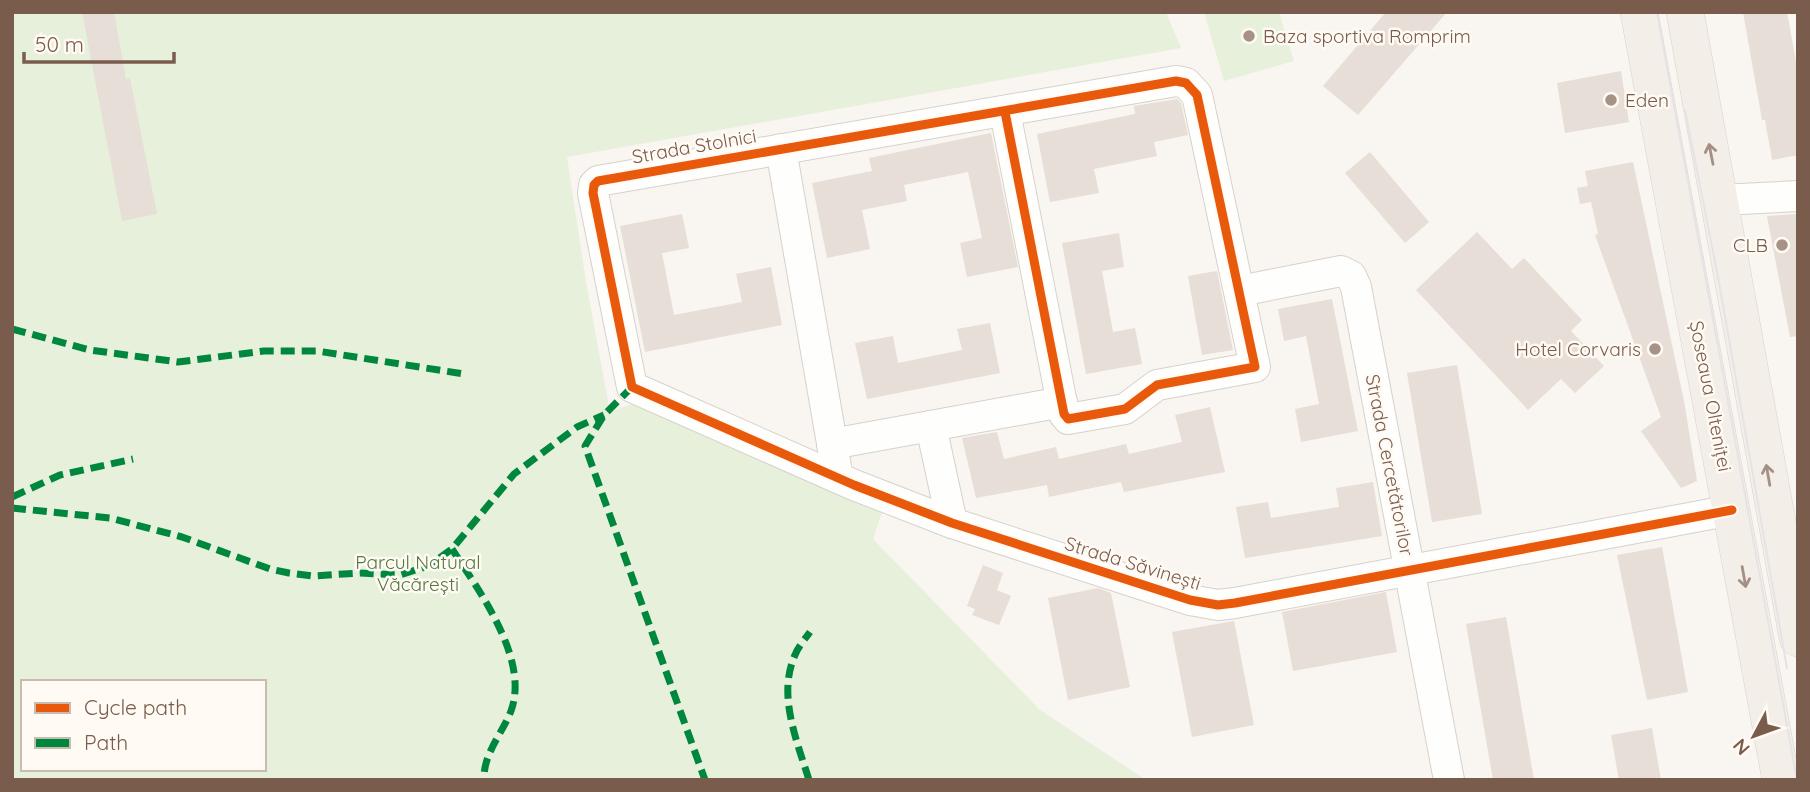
<svg xmlns="http://www.w3.org/2000/svg" width="1810" height="792" font-family="Quicksand,sans-serif">
  <rect width="100%" height="100%" fill="#f9f5f0"/>
  <!-- green -->
  <g fill="#e7f0db" fill-rule="evenodd">
    <path d="M12,12h1154l15,36 -614,109 19,125 24,130 22,-8 250,108 -9,27 167,171 106,70h-1134zM23,682h241v87h-241z"/>
    <path d="M1204,12h75l15,49 -70,20z"/>
  </g>
  <!-- building -->
  <g fill="#e6ded7">
    <path d="M82,12h32l12,67 4,-1 27,136 -35,7z"/>
    <path d="M1386,12h61l-89,103 -35,-29z"/>
    <path d="M1743,12h44l11,61v82l-26,5 -7,-40h-3z"/>
    <path d="M1621,71l8,51 -64,11 -8,-50z"/>
    <path d="M1177,99l4,4 7,32 -34,7 3,14 -63,13 5,24 -49,9 -13,-68 98,-20 -1,-8z"/>
    <path d="M991,133l27,134 -51,10 -7,-34 22,-5 -14,-66 -64,13 3,16 -45,9 8,39 -43,9 -15,-75 60,-12 -3,-13z"/>
    <path d="M1370,152l59,70 -24,21 -60,-70z"/>
    <path d="M1633,162l51,239 13,80 -16,7 -40,-57 20,-14 -66,-182 3,-1 -7,-32 -11,2 -3,-16 11,-2 -3,-15z"/>
    <path d="M682,214l7,34 -27,5 12,62 68,-13 -6,-28 35,-7 11,58 -137,27 -25,-126z"/>
    <path d="M1798,214v122l-8,1 -23,-121z"/>
    <path d="M1477,232l35,37 12,-11 58,62 -11,11 33,35 -29,27 -14,-14 -33,31 -112,-120z"/>
    <path d="M1119,233l5,34 -22,4 11,61 22,-4 7,36 -56,10 -24,-131z"/>
    <path d="M1217,271l16,79 -31,5 -14,-79z"/>
    <path d="M1332,299l26,132 -57,11 -6,-33 24,-5 -13,-68 -22,5 -6,-32z"/>
    <path d="M990,323l10,50 -133,26 -12,-56 38,-7 5,27 64,-13 -5,-21z"/>
    <path d="M1457,365l25,149 -50,8 -25,-149z"/>
    <path d="M1210,407l15,65 -101,20 -3,-10 -72,15 -2,-12 -71,13 -14,-60 35,-6 7,27 52,-12 3,12 67,-15 3,10 53,-12 -7,-27z"/>
    <path d="M1373,482l9,54 -137,22 -9,-51 32,-5 3,16 68,-11 -3,-19z"/>
    <path d="M1662,547l26,145 -41,8 -30,-145z"/>
    <path d="M983,565l20,8 -6,17 14,6 -12,29 -27,-10 3,-6 -8,-3z"/>
    <path d="M1098,588l13,5 19,94 -62,13 -20,-102z"/>
    <path d="M1386,592l11,60 -104,19 -11,-59z"/>
    <path d="M1506,617l28,163h-41l-27,-156z"/>
    <path d="M1234,621l20,104 -62,12 -20,-105z"/>
    <path d="M1652,728l9,52h-42l-8,-45z"/>
  </g>
  <g fill="none" stroke-linecap="round" stroke-linejoin="round">
    <!-- minor casing -->
    <g stroke="#d7d1cb" stroke-width="32">
      <g id="minor">
        <path d="M1005,112l59,302 4,5 57,-10 32,-24 98,-18 -58,-272 -11,-12 -10,-2 -578,100 -4,4 -1,8 39,194 222,98 98,38 238,77 28,5 17,-2 497,-93"/>
        <path d="M781,149l57,329"/>
        <path d="M1720,200l78,-4"/>
        <path d="M1240,291l101,-20 10,5 5,11 93,493"/>
        <path d="M931,426l21,97"/>
        <path d="M832,444l230,-42"/>
      </g>
    </g>
    <!-- major casing -->
    <g stroke="#dad1cc" stroke-width="38">
      <g id="major">
        <path d="M1639,12l142,768"/>
        <path d="M1685,12l113,626"/>
      </g>
    </g>
    <!-- minor -->
    <use href="#minor" stroke="#fefefd" stroke-width="30"/>
    <!-- major -->
    <use href="#major" stroke="#f3eee8" stroke-width="37"/>
    <!-- tram -->
    <g stroke="#e6e3e7" stroke-width="2">
      <path d="M1657,12l140,768"/>
      <path d="M1685,110l33,167 69,391"/>
    </g>
    <!-- quiet -->
    <g stroke="#00873e" stroke-width="7" stroke-dasharray="14 7" stroke-linecap="butt">
      <path d="M12,329l78,21 88,12 86,-11h53l147,23"/>
      <path d="M632,387l-28,28 -19,31 120,334"/>
      <path d="M12,497l48,-22 73,-16"/>
      <path d="M12,508l98,10 72,19 88,32 19,4 23,3 48,-3 40,2 28,-9 24,-17 62,-75 63,-47 27,-12"/>
      <path d="M452,549c27,42 78,110 59,162 -9,23 -28,43 -27,69"/>
      <path d="M809,780c-12,-39 -32,-85 -14,-125 3,-8 10,-16 15,-23"/>
    </g>
    <!-- cycleway casing -->
    <g stroke="#fffaf3" stroke-width="13">
      <path id="cycleway" d="M1005,112l59,302 4,5 57,-10 32,-24 98,-18 -58,-272 -11,-12 -10,-2 -578,100 -4,4 -1,8 39,194 222,98 98,38 238,77 28,5 17,-2 497,-93"/>
    </g>
    <!-- cycleway -->
    <use href="#cycleway" stroke="#e8590c" stroke-width="9"/>
  </g>
  <!-- one-way arrows -->
  <defs><path id="oneway-shaft" d="M-6 0H5M1.5-3L5.5 0L1.5 3" fill="none" stroke-width="1.6" stroke-linecap="round" stroke-linejoin="round" transform="scale(1.75)"/></defs>
  <g stroke="#a48f83">
    <use href="#oneway-shaft" transform="translate(1711 154) rotate(-101)"/>
    <use href="#oneway-shaft" transform="translate(1768 475) rotate(-100)"/>
    <use href="#oneway-shaft" transform="translate(1744 577) rotate(80)"/>
  </g>
  <!-- markers -->
  <g fill="#a69286" stroke="#fffaf3" stroke-width="2.5">
    <circle cx="1249" cy="36" r="7"/>
    <circle cx="1611" cy="100" r="7"/>
    <circle cx="1782" cy="245" r="7"/>
    <circle cx="1655" cy="349" r="7"/>
  </g>
  <g text-anchor="middle" stroke-width="5" stroke-linejoin="round" paint-order="stroke">
    <!-- poi labels -->
    <g font-size="19" fill="#7a5c4d" stroke="#fffaf3" text-anchor="start">
      <text x="1263" y="43">Baza sportiva Romprim</text>
      <text x="1625" y="107">Eden</text>
      <text x="1768" y="252" text-anchor="end">CLB</text>
      <text x="1641" y="356" text-anchor="end">Hotel Corvaris</text>
    </g>
    <!-- street labels -->
    <g font-size="19" fill="#7a5c4d" stroke="#fffaf3">
      <text transform="translate(694 146) rotate(-10)" y="7">Strada Stolnici</text>
      <text transform="translate(1711 396) rotate(79)" y="7">Șoseaua Olteniței</text>
      <text transform="translate(1390 465) rotate(79)" y="7">Strada Cercetătorilor</text>
      <text transform="translate(1133 563) rotate(17)" y="7">Strada Săvinești</text>
    </g>
    <!-- park labels -->
    <g font-size="19" fill="#537a41" stroke="#fffaf3">
      <text x="418" y="569">Parcul Natural<tspan x="418" dy="22">Văcărești</tspan></text>
    </g>
  </g>
  <!-- border -->
  <rect width="1810" height="792" fill="none" stroke="#7a5c4d" stroke-width="28"/>
  <!-- legend -->
  <rect x="21" y="680" width="245" height="91" fill="#fffaf3" stroke="#cabbb1" stroke-width="2"/>
  <rect x="35" y="703" width="35" height="10" fill="#e8590c" stroke="#cabbb1" stroke-width="2"/>
  <text x="84" y="715" font-size="21" fill="#7a5c4d">Cycle path</text>
  <rect x="35" y="738" width="35" height="10" fill="#00873e" stroke="#cabbb1" stroke-width="2"/>
  <text x="84" y="750" font-size="21" fill="#7a5c4d">Path</text>
  <!-- north arrow -->
  <g transform="translate(1754 736) rotate(229)" stroke="#fffaf3" stroke-width="5" paint-order="stroke">
  <path d="M0-5L12 26L0 18L-12 26Z" fill="#7a5c4d"/>
  <text y="-10" font-size="19" font-weight="bold" text-anchor="middle" fill="#7a5c4d">N</text>
  </g>
  <!-- scale -->
  <path d="M24 52v10h150v-10" fill="none" stroke="#7a5c4d" stroke-width="3.5"/>
  <text x="35" y="52" font-size="21" fill="#7a5c4d" stroke="#fffaf3" stroke-width="5" paint-order="stroke">50 m</text>
</svg>
